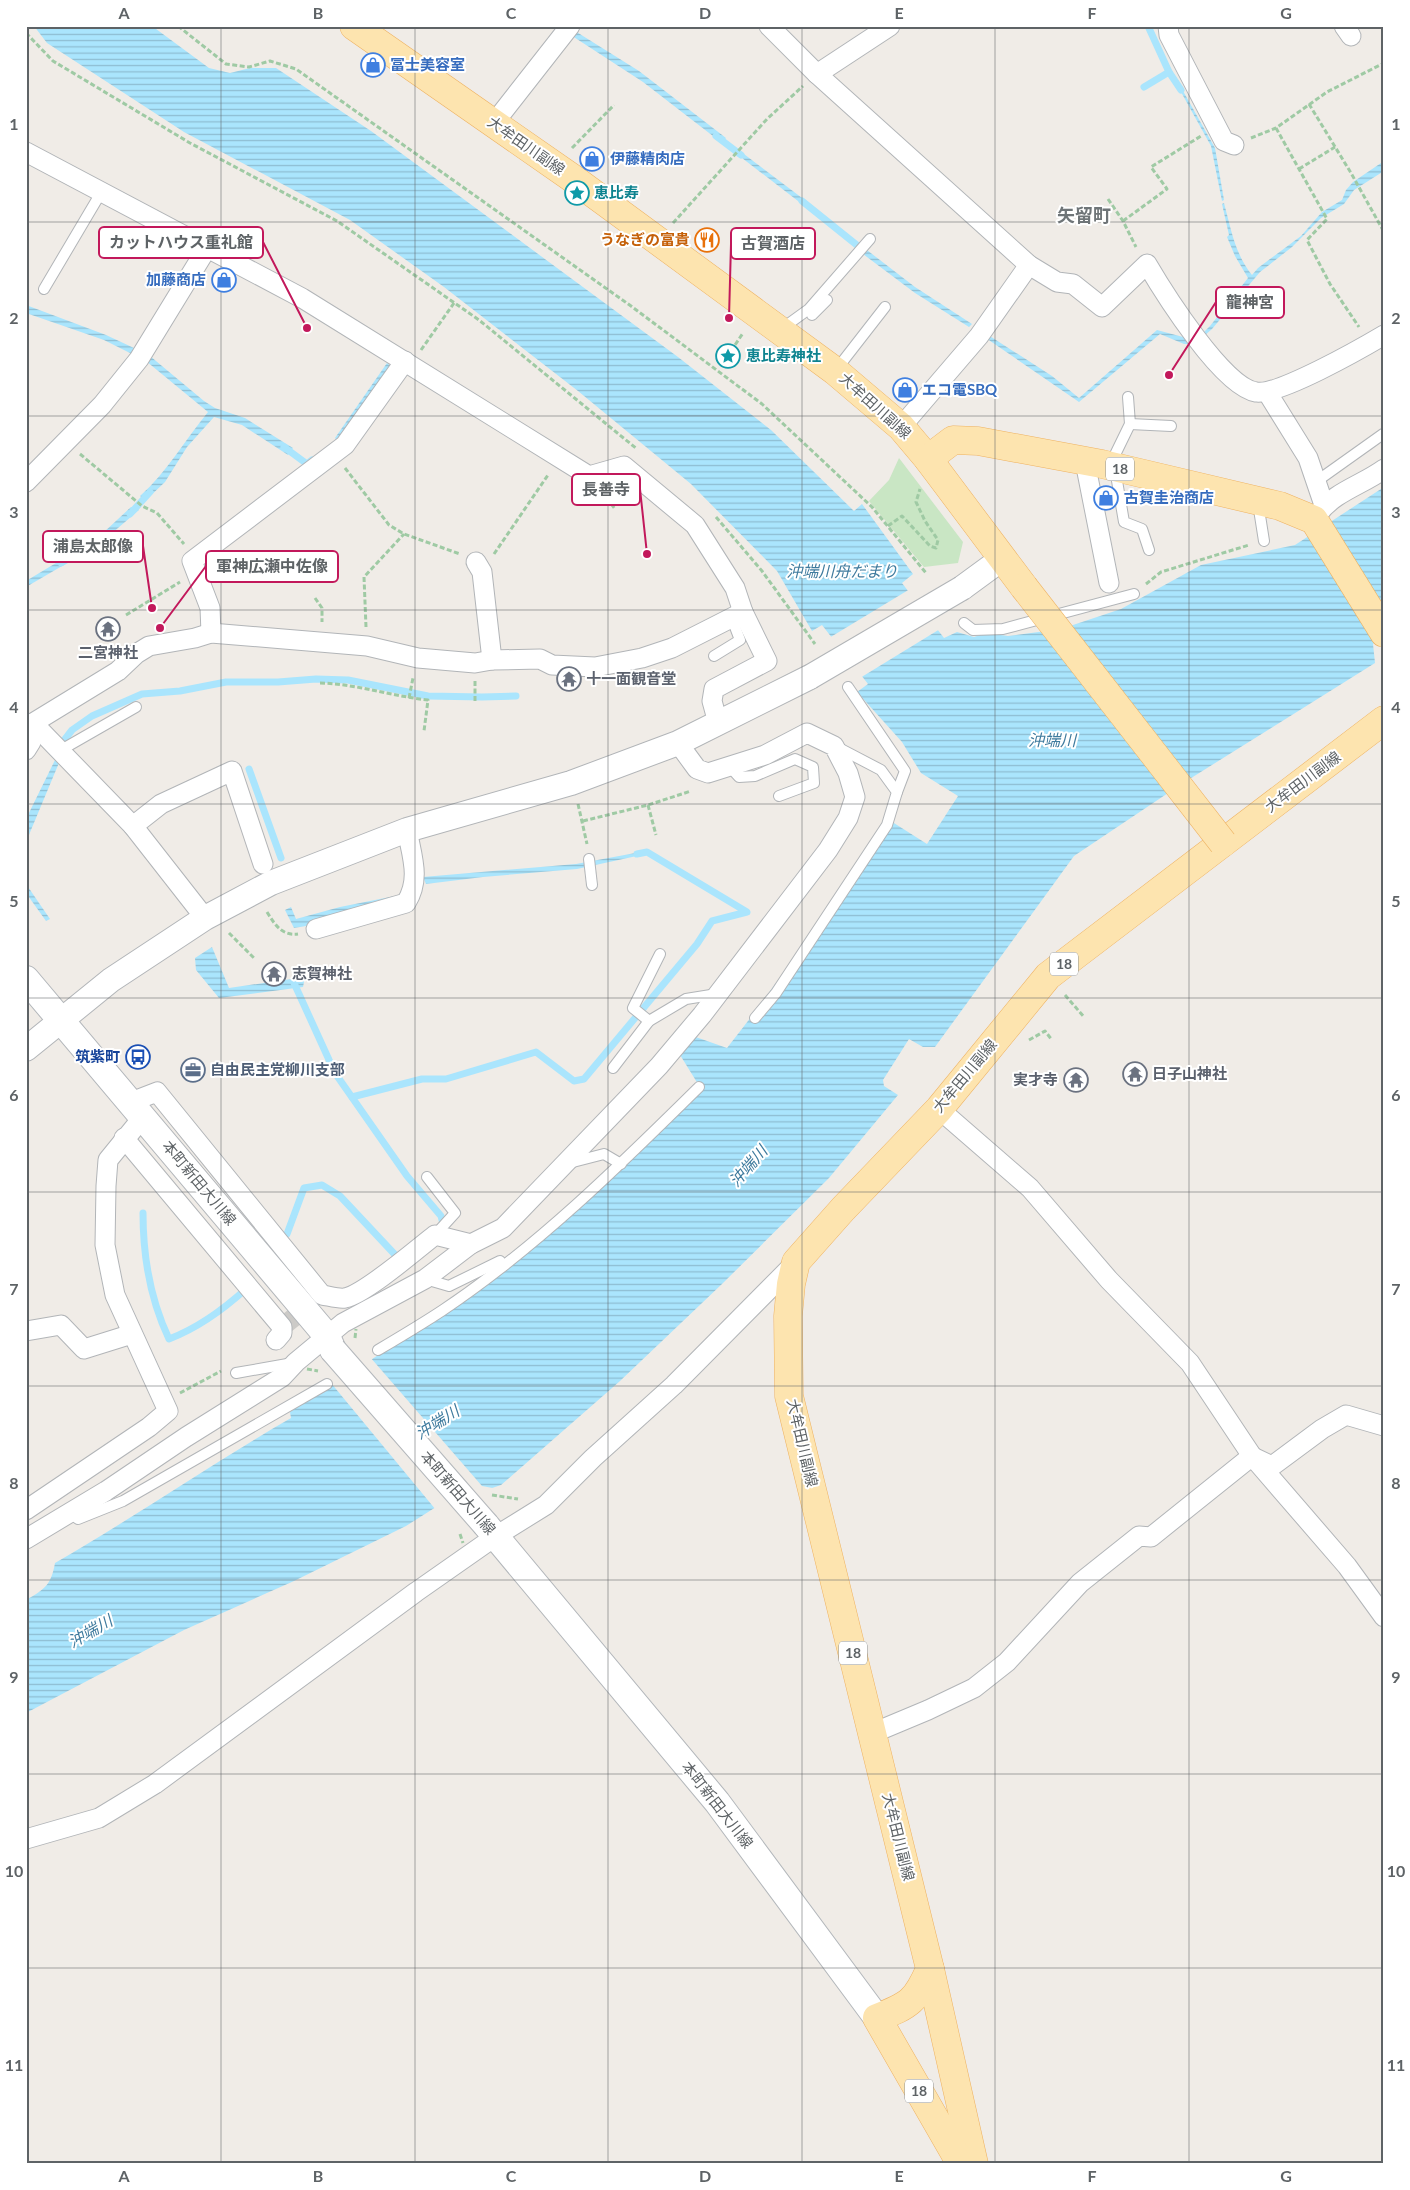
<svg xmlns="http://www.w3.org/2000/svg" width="1410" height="2190" font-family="Lato,'Noto Sans JP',sans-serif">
  <defs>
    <pattern id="water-rules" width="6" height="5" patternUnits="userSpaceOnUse" patternTransform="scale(1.25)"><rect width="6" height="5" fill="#aae5fd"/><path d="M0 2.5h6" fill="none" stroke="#8ebdd1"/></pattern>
  </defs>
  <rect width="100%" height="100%" fill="#f0ece7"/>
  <!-- green -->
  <path fill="#c9e6c4" d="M899,458l64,84 -5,21 -34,4 -55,-66 20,-21z"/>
  <!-- water -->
  <g fill="url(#water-rules)">
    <path d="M34,26h118l57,42 21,5 20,-5h26l95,63 307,226 93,73 83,81 8,-7 51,70 -11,9 42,55 13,-6 17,5 12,-4 22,3 53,-7 60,-20 80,-44 94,-20 89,-58v149l-11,8 2,19 -195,122 -106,71 -139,191h-12l-14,-8 -26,41 1,6 14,9 -69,83 -107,106 -102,97 -119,104 -65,22 -30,19 -112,55 -110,49 -158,83v-113c19,-11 25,-15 29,-37 80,-46 156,-99 236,-145l-1,-6 107,-69 110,-77 191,-182 -21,-34 13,-15 37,13c58,-73 109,-151 159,-230l41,26 31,-48 -37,-23 -19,-31 -45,-50 11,-8 -46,-59 -10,6 -35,-60 -86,-87 -113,-93 -134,-104 -94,-67 -166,-88 -137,-89z"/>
    <path d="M567,26l72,45 87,67 -4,5 -79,-61 -80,-52z"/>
    <path d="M1178,82l37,66 9,52 -2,1 -11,-55 -35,-63z"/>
    <path d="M736,148l74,56 -3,4 -74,-57z"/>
    <path d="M1384,161v10l-30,19 -10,14 -23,14 -29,29 -32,25 -48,57 -8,7 -2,-2 8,-8 38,-48 -13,-22 -8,-19 2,-2 -7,-31 2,-1c7,26 11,51 28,72l6,-7 43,-32 21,-24 20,-12 4,-10 7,-8z"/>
    <path d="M863,247l52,40 57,37 -3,3 -54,-34 -56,-42z"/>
    <path d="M26,305l80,30 28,13 -2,6 -28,-14 -78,-27z"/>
    <path d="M1157,330l26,7 11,7h-10l-24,-10 -81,68 -99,-68 2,-3 70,45 27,22z"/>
    <path d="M150,356l54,45 11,7 30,10 48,30 -5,7 -46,-30 -28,-8 -27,30 -22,35 -19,18 -6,-4c27,-24 45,-56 68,-84l-62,-51z"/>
    <path d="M387,363l5,4 -53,76 -4,-5z"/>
    <path d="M131,507h3l5,3 -35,30 -13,8 -4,-5 16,-10z"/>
    <path d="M66,557l3,5 -43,25v-6z"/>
    <path d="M51,750l10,8 -35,84v-23l29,-59 -6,-6z"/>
    <path d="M646,851v3l-69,15 -94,8 -57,7 -3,-7 153,-13z"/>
    <path d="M26,884l24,35 -4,2 -20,-28z"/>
    <path d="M395,896l2,6 -85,23 -18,3 -9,-18 6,-3 5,12 44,-12z"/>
    <path d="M212,947l17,41 76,-11 -2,10 -84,11 -23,-28 -1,-12z"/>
  </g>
  <!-- pier -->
  <g fill="#f0ece7">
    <path d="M910,589l30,40 -80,49 -31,-40z"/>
    <path d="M370,1357l112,129 16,3 -62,21 -105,-127z"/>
  </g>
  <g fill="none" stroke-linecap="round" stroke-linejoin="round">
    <!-- stream -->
    <g stroke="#aae5fd" stroke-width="7">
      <path d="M1148,26l21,46 12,18"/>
      <path d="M1144,87l25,-15"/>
      <path d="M716,136l25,19"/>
      <path d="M802,201l61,49"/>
      <path d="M284,447l23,17 5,-4"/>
      <path d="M130,514l20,-22"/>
      <path d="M61,563l36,-21"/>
      <path d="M59,747l13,-17 20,-14 50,-22 38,-3 46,-9h52l38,-3 32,1 80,16 54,1 34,-1"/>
      <path d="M249,769l32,89"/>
      <path d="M294,983l41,90 72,103 34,40 3,12"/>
      <path d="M352,1097l70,-18h24l90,-27 38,29 10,-2 113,-135 15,-23 35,-9 -100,-60 -10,2"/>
      <path d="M143,1213c0,44 7,86 26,126 29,-11 55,-30 78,-51"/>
      <path d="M287,1234l17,-46 18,-3 18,11 60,64"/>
    </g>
    <!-- minor-tunnel -->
    <path stroke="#cccac7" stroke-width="19" stroke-dasharray="19 9" stroke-linecap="butt" d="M282,1327l32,-26"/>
    <!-- service casing -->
    <g stroke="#b2b5b8" stroke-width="12">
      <g id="service">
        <path d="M44,289l58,-98"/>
        <path d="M812,315l15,-15"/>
        <path d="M780,330l29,-21 61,-70"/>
        <path d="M836,370l49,-63"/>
        <path d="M1130,424l41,2"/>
        <path d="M1110,465l20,-41 -2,-27"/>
        <path d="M1115,469l9,53 18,7 7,21"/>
        <path d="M1317,481l66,-47"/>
        <path d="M1258,503l6,38"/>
        <path d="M964,623l9,7 30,-1 131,-35"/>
        <path d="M714,656l26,-16 -8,-21"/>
        <path d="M848,687l57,84 -8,21"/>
        <path d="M61,750l75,-43"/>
        <path d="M730,767l9,10 16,-1 40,-17 18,8 1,16 -35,13"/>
        <path d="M589,859l3,26"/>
        <path d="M755,1018l21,-25 111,-168 10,-33 -16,-22 -44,-23"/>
        <path d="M649,1021l-16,-13 27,-54"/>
        <path d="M613,1068l36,-47 37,-22 31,-5"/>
        <path d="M569,1163l35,-9 17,10"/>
        <path d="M427,1177l28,36 -20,22"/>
        <path d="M425,1279l24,7 51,-25"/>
        <path d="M378,1350c22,-13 44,-26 65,-40 94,-63 176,-144 256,-223"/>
        <path d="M236,1373l57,-10"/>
        <path d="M70,1513l8,6 45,-18 204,-117"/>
      </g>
    </g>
    <!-- minor casing -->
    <g stroke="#b2b5b8" stroke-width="21">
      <g id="minor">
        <path d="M769,26l48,48 212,191 28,17 16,2 29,23 45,-43c17,29 76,123 109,128 22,4 106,-44 128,-57"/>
        <path d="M1168,26l1,9 55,106 10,4"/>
        <path d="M1344,26l7,10"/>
        <path d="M817,74l73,-48"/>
        <path d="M494,123l76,-97"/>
        <path d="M26,152l276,146 287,178 35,-10 71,59 40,63 8,24 24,49 -53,28 -2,12 6,22"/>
        <path d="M1267,392l41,66 16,47"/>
        <path d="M901,427l78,-91 50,-71"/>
        <path d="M1085,462l24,121"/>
        <path d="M26,482l76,-77 37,-46 68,-111"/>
        <path d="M1318,514c16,-22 44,-29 66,-45"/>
        <path d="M476,562l6,10 10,88"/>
        <path d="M211,633l-1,-25 -18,-47 153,-116 60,-84"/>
        <path d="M33,723l100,103 72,92"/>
        <path d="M26,750l5,-8 2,-19 85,-52 18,-17 13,-8 46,-8 16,-5 156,13 51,12 57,5 17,-3 48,-1 12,6 43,2 47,-9 30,-10 71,-36"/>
        <path d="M133,826l28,-22 71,-33 31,93"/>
        <path d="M316,929l90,-26c15,-24 6,-46 1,-73"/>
        <path d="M131,1102l26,-10 165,203c7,1 16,4 23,3 20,-4 72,-49 90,-63l36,9"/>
        <path d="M939,1109l91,79 79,92 81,83 62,93 95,110 37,51"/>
        <path d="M124,1138l158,189v6l-6,7"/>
        <path d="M26,1331l35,-6 23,24 48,-15"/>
        <path d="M1253,1457l19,9 50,-37 24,-14 38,11"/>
        <path d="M26,1510l123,-83 19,-16 -53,-116 -10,-50 1,-59 2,-26 35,-43"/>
        <path d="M26,1539l80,-48 80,-54 96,-60 14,-15 47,-39 82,-44 46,-35 32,-16 156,-162 43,-51 126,-165 20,-32 7,-21 -7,-24 -14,-27 -27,-13 -42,22 -57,18 -11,-4 -19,-26"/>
        <path d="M873,1733l55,-23 46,-22 33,-26 73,-79 59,-47 12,1 101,-81"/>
        <path d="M26,1839l73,-21 56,-34 261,-192 80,-56 50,-31 47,-47 81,-73 121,-122"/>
      </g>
    </g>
    <!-- tertiary casing -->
    <g stroke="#b2b5b8" stroke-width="26">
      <g id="tertiary">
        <path d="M962,588l41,-30"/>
        <path d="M26,1049l85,-69 94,-62 66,-35 136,-53 164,-47 107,-40 132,-66"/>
      </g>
    </g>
    <!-- secondary casing -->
    <g stroke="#b3b7bb" stroke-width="28">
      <g id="secondary">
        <path d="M26,979l301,357 6,14"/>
        <path d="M486,1525l231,277 160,216"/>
      </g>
    </g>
    <!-- primary casing -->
    <g stroke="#eeb262" stroke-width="29">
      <g id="primary">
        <path d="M354,26l221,154 260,191 66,56 27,32 96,128"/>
        <path d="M928,459l25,-19 25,1 124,23 178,42 34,14 70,113"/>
        <path d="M930,1969l44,195"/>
        <path d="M961,2164l-84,-146c33,-13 39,-17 53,-49l-141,-573 -1,-80 3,-32 5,-22 47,-53 96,-100 109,-133 336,-256"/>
      </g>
    </g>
    <!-- path -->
    <g stroke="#9fcaa4" stroke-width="3" stroke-dasharray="5 2.5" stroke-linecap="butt">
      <path d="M178,26l48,38 23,3 21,-6 26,8 335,237 131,98 110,103 54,66"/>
      <path d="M26,33l27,28 137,82 147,78 142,99 158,129"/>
      <path d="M1309,104l42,69 33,59"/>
      <path d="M1276,128l51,91 -20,21 23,44 29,43"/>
      <path d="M1251,138l25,-10 51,-36 57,-29"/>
      <path d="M572,148l42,-43"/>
      <path d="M1299,169l36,-22"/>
      <path d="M1108,199l15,22 13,26"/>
      <path d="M1123,221l44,-32 -16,-22 50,-31"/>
      <path d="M673,223l94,-104 36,-33"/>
      <path d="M421,350l33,-47"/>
      <path d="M731,351l12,-18"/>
      <path d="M80,454l62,52 15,7 27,31"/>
      <path d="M345,468l44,57 15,9 56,20"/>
      <path d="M602,492l13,17"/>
      <path d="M716,517l46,54 53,73"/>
      <path d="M888,526l14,-10 28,30 6,2 2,-8 -13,-19 -9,-19 4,-13"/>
      <path d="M494,554l54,-79"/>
      <path d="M1146,584l15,-12 88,-27"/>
      <path d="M315,598l7,10v14"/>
      <path d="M126,615l54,-33"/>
      <path d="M366,627l-2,-50 40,-43"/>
      <path d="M475,681v21"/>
      <path d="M320,683c37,1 71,13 108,17l-4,31"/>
      <path d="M409,698l4,-20"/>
      <path d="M578,804l9,40"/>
      <path d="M648,805l8,30"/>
      <path d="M583,821l65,-16 43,-14"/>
      <path d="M267,912c8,13 15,24 31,22"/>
      <path d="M229,933l25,25"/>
      <path d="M1065,995l19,22"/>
      <path d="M1029,1040l16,-9 7,9"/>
      <path d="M180,1393l41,-22"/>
    </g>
    <!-- service -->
    <use href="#service" stroke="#fff" stroke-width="10"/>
    <!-- minor -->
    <use href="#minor" stroke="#fff" stroke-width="19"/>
    <!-- tertiary -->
    <use href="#tertiary" stroke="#fff" stroke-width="24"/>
    <!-- secondary -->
    <use href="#secondary" stroke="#fff" stroke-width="26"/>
    <!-- primary -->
    <use href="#primary" stroke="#fde4af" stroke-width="28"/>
    <!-- tertiary-bridge casing -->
    <g stroke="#b2b5b8" stroke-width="26" stroke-linecap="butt">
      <path id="tertiary-bridge" d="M810,677l152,-89"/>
    </g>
    <!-- secondary-bridge casing -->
    <g stroke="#b3b7bb" stroke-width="28" stroke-linecap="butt">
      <path id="secondary-bridge" d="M333,1350l153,175"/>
    </g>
    <!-- primary-bridge casing -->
    <g stroke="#eeb262" stroke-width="29" stroke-linecap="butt">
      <path id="primary-bridge" d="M1024,587l199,256"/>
    </g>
    <!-- path-bridge -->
    <g stroke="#9fcaa4" stroke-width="3" stroke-dasharray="5 2.5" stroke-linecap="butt">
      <path d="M355,1338l1,-9"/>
      <path d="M307,1369l11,2"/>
      <path d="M492,1495l26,4"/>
      <path d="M460,1534l3,9"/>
    </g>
    <!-- tertiary-bridge -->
    <use href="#tertiary-bridge" stroke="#fff" stroke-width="24"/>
    <!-- secondary-bridge -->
    <use href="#secondary-bridge" stroke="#fff" stroke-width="26"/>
    <!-- primary-bridge -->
    <use href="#primary-bridge" stroke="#fde4af" stroke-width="28"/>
  </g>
  <!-- grid -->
  <path fill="none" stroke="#5e6366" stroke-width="1" stroke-opacity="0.55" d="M221,26v2138M415,26v2138M608,26v2138M802,26v2138M995,26v2138M1189,26v2138M26,222h1358M26,416h1358M26,610h1358M26,804h1358M26,998h1358M26,1192h1358M26,1386h1358M26,1580h1358M26,1774h1358M26,1968h1358"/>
  <!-- icons -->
  <defs>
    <g id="shop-ring" transform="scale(1.25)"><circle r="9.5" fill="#fff" stroke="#3f7fe0" stroke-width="1.5"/><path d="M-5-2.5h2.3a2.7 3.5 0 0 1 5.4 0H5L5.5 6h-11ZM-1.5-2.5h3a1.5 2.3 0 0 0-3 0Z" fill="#3f7fe0"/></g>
    <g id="sight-ring" transform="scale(1.25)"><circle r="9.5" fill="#fff" stroke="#0f9aa8" stroke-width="1.5"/><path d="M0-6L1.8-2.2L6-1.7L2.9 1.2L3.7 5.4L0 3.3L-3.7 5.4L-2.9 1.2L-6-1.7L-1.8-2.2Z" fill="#0f9aa8"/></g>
    <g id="restaurant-ring" transform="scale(1.25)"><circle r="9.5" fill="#fff" stroke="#e8710a" stroke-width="1.5"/><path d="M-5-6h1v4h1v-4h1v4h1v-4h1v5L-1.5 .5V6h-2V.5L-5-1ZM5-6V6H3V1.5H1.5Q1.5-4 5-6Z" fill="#e8710a"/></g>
    <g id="temple-ring" transform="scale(1.25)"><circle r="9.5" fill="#fff" stroke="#6b7280" stroke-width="1.5"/><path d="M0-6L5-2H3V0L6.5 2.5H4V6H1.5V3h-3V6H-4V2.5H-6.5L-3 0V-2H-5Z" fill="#6b7280"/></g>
    <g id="bus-ring" transform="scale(1.25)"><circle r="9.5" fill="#fff" stroke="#1a4fb4" stroke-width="1.5"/><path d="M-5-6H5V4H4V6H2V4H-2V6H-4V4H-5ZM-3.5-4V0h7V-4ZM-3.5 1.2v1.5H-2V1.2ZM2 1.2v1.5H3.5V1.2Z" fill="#1a4fb4"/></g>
    <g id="office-ring" transform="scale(1.25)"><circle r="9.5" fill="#fff" stroke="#5c6f8a" stroke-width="1.5"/><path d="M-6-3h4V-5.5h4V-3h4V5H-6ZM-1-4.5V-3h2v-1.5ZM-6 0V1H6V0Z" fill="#5c6f8a"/></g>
  </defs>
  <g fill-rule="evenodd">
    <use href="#shop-ring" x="373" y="65"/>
    <use href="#shop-ring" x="592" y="159"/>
    <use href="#sight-ring" x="577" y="193"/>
    <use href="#restaurant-ring" x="707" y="240"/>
    <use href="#shop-ring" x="224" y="280"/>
    <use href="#sight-ring" x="728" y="356"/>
    <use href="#shop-ring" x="905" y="390"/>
    <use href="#shop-ring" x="1106" y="498"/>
    <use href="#temple-ring" x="108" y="629"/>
    <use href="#temple-ring" x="569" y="679"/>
    <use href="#temple-ring" x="274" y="974"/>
    <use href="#bus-ring" x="138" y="1057"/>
    <use href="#office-ring" x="193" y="1070"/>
    <use href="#temple-ring" x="1135" y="1074"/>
    <use href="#temple-ring" x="1076" y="1080"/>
  </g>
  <g text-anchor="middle" stroke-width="4" stroke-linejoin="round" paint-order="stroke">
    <!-- shield labels -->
    <g fill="#fff" stroke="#8e9294" stroke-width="1">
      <rect x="1106" y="457.5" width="28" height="23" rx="4"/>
      <rect x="1050" y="952.5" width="28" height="23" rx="4"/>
      <rect x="839" y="1641.5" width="28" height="23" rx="4"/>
      <rect x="905" y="2079.5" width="28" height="23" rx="4"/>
    </g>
    <g font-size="14" font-weight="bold" fill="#5e6366">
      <text x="1120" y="474">18</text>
      <text x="1064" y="969">18</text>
      <text x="853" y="1658">18</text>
      <text x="919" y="2096">18</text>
    </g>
    <!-- shop labels -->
    <g font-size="15" font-weight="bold" fill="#366cbe" stroke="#fff" text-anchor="start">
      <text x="390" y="70">冨士美容室</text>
      <text x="610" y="164">伊藤精肉店</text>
      <text x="206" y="285" text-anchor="end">加藤商店</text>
      <text x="922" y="395">エコ電SBQ</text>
      <text x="1124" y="503">古賀圭治商店</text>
    </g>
    <!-- street labels -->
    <g font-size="15" fill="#5e6366" stroke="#fff">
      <text transform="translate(526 146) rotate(35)" y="5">大牟田川副線</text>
      <text transform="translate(875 406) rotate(42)" y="5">大牟田川副線</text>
      <text transform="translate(1303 782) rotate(-37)" y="5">大牟田川副線</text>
      <text transform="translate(965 1076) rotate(-50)" y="5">大牟田川副線</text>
      <text transform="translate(199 1183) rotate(50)" y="5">本町新田大川線</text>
      <text transform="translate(802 1443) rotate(77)" y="5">大牟田川副線</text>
      <text transform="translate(458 1493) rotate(49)" y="5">本町新田大川線</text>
      <text transform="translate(717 1805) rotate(52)" y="5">本町新田大川線</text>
      <text transform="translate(898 1837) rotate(76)" y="5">大牟田川副線</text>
    </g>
    <!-- culture labels -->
    <g font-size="15" font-weight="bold" fill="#0d838f" stroke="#fff" text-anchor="start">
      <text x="594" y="198">恵比寿</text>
      <text x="746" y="361">恵比寿神社</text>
    </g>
    <!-- food labels -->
    <g font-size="15" font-weight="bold" fill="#c56008" stroke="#fff" text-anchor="end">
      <text x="690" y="245">うなぎの富貴</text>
    </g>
    <!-- worship labels -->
    <g font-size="15" font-weight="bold" fill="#5b616d" stroke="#fff" text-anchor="start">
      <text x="108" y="658" text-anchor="middle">二宮神社</text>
      <text x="586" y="684">十一面観音堂</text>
      <text x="292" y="979">志賀神社</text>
      <text x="1152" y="1079">日子山神社</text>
      <text x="1058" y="1085" text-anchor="end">実才寺</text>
    </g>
    <!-- transit labels -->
    <g font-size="15" font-weight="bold" fill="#164399" stroke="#fff" text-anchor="end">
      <text x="120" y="1062">筑紫町</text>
    </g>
    <!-- service labels -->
    <g font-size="15" font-weight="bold" fill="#4e5e75" stroke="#fff" text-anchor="start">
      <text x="210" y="1075">自由民主党柳川支部</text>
    </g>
    <!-- water labels -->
    <g font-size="16" font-style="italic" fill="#3f7b9e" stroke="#fff">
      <text x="842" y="577">沖端川舟だまり</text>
      <text x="1052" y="746">沖端川</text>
      <text transform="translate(748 1166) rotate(-49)" y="6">沖端川</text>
      <text transform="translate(437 1422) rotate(-32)" y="6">沖端川</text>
      <text transform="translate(90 1631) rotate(-30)" y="6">沖端川</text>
    </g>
    <!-- quarter labels -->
    <g font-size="18" font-weight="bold" fill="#6f7578" stroke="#fff">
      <text x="1084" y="222">矢留町</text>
    </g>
  </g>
  <!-- callouts -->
  <path fill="none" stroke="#c2185b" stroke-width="2" d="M307 328L263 242M729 318L731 244M1169 375L1216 302M647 554L640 489M152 608L143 546M160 628L206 566"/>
  <g fill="#c2185b" stroke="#fff" stroke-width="2">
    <circle cx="307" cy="328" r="5"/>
    <circle cx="729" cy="318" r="5"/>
    <circle cx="1169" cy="375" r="5"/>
    <circle cx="647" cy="554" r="5"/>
    <circle cx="152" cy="608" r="5"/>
    <circle cx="160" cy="628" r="5"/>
  </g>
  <g fill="#fff" stroke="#c2185b" stroke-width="2">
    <rect x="99" y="227" width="164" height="31" rx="5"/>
    <rect x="731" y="228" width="84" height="31" rx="5"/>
    <rect x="1216" y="287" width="68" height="31" rx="5"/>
    <rect x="572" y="474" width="68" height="31" rx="5"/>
    <rect x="43" y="531" width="100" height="31" rx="5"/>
    <rect x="206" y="551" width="132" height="31" rx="5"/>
  </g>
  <g font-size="16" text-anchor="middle" font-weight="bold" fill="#5e6366">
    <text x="181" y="248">カットハウス重礼館</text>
    <text x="773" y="249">古賀酒店</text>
    <text x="1250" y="308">龍神宮</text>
    <text x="606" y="495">長善寺</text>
    <text x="93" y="552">浦島太郎像</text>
    <text x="272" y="572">軍神広瀬中佐像</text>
  </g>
  <!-- border -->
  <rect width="1410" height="2190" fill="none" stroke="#ffffff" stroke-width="55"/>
  <rect x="28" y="28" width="1354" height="2134" fill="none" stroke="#5e6366" stroke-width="2"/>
  <g font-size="16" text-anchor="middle" font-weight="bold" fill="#5e6366">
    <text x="124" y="19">A</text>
    <text x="318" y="19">B</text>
    <text x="511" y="19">C</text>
    <text x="705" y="19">D</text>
    <text x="899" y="19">E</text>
    <text x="1092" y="19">F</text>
    <text x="1286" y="19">G</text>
    <text x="14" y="130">1</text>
    <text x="1396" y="130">1</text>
    <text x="14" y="324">2</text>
    <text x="1396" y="324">2</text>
    <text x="14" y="518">3</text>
    <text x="1396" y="518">3</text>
    <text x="14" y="713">4</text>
    <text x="1396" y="713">4</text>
    <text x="14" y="907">5</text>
    <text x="1396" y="907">5</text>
    <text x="14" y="1101">6</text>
    <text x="1396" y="1101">6</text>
    <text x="14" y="1295">7</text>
    <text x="1396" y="1295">7</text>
    <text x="14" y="1489">8</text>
    <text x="1396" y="1489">8</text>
    <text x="14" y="1683">9</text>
    <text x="1396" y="1683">9</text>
    <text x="14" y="1877">10</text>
    <text x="1396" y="1877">10</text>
    <text x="14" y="2071">11</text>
    <text x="1396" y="2071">11</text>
    <text x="124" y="2182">A</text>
    <text x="318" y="2182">B</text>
    <text x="511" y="2182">C</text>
    <text x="705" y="2182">D</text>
    <text x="899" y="2182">E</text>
    <text x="1092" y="2182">F</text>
    <text x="1286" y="2182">G</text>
  </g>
</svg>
